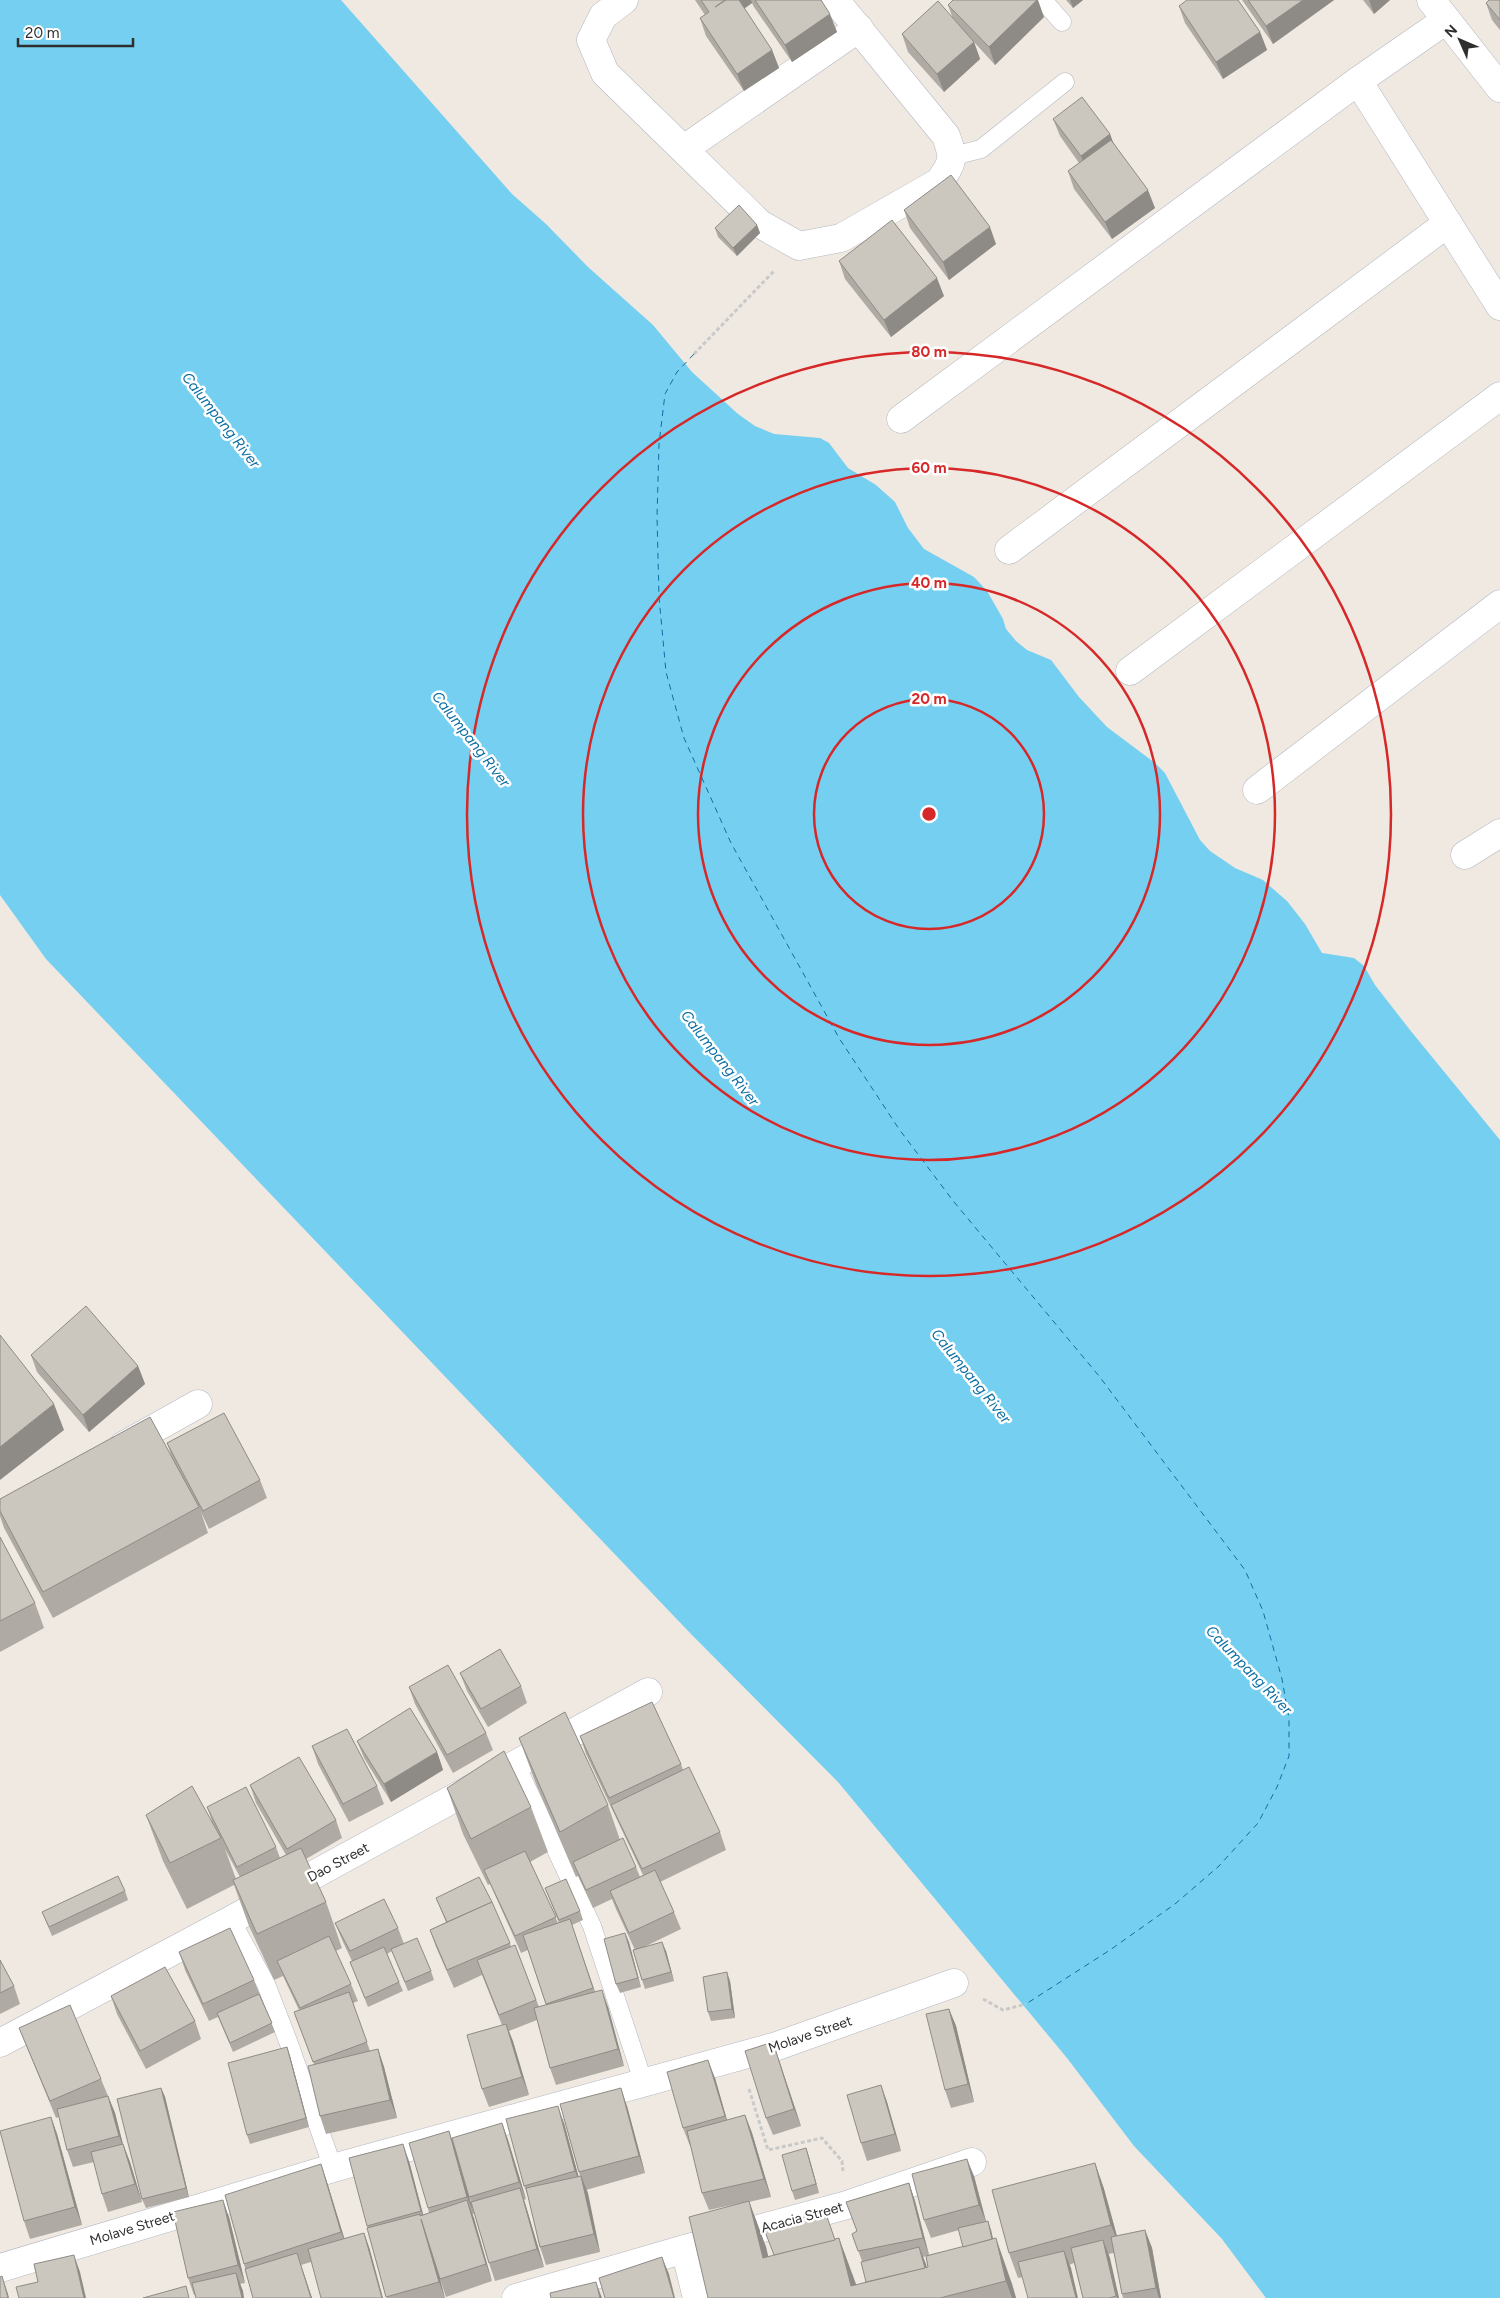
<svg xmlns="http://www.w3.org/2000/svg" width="1500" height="2298" font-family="Figtree,sans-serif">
  <rect width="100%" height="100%" fill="#efe9e1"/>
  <!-- water -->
  <path fill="#75cff0" d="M0,0h341l171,194 34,30 42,43 65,58 39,47 46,42 17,12 19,8 46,4 9,5 19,25 28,17 19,17 13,26 16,21 50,28 13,14 16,28 3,10 10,12 11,9 24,10 28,37 28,30 48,36 10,10 35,67 10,11 25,17 28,12 24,21 18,23 17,29 32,5 10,8 11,19 35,45 90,110v1158h-234l-44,-59 -88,-93 -67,-88 -229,-276 -146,-147 -646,-676 -46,-64z"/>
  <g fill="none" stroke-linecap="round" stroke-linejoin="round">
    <!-- ferry -->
    <path stroke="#0d6fa3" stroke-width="1" stroke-dasharray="6 5" stroke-linecap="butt" d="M694,354l-17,18 -12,22 -6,50 -2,73 2,80 7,75 18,66 47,105 108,195 60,91 55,73 145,174 146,194 18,41 19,68 7,40v37l-12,31 -19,36 -39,43 -44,38 -65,46 -84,54"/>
    <!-- lane casing -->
    <g stroke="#b4b7c1" stroke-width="19">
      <g id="lane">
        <path d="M1043,0l19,22"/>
        <path d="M953,156l28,-7 84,-67"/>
        <path d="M516,1765l76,161 52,158"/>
        <path d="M231,1920l35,64 22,57 45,127"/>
      </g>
    </g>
    <!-- street casing -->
    <g stroke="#b4b7c1" stroke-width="29">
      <g id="street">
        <path d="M624,0l-21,16 -12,24 14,33 155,151 39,22 42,-8 98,-56c15,-21 15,-23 7,-46l-111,-136"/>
        <path d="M1431,0l69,88"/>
        <path d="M1358,81l142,225"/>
        <path d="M684,149l175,-121"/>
        <path d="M901,419l457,-338 88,-61"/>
        <path d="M1009,550l439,-327"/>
        <path d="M1130,671l370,-275"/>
        <path d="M1257,790l243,-186"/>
        <path d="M1465,855l35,-22"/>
        <path d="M123,1446l75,-42"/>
        <path d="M0,2043l231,-123 417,-228"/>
        <path d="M685,2249l12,49"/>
        <path d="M0,2268l333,-100 444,-122 177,-63"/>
        <path d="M516,2298l169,-49 162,-44 125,-43"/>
      </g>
    </g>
    <!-- path -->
    <g stroke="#c9c9c9" stroke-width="3" stroke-dasharray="4 2.5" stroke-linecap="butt">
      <path d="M694,354l80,-83"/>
      <path d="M983,1999l20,11 23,-6"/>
      <path d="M749,2089l19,61 54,-12 20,23 1,10"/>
    </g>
    <!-- lane -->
    <use href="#lane" stroke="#fff" stroke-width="18"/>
    <!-- street -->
    <use href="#street" stroke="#fff" stroke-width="28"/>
  </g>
  <!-- wall -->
  <g fill="#afaba4" fill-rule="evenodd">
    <path d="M695,0h126l16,32 -45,30 -38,-55 -2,-4 -8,6 28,41 7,18 -35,23 -38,-55 -6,-18 5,-3z"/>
    <path d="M1066,0h17l-10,8z"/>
    <path d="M1242,0h92l-61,44z"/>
    <path d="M1363,0h27l-16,14z"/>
    <path d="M1500,0v30l-8,-10 -6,-17z"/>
    <path d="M948,5l96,12 -49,48 -21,-23 6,17 -36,33 -36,-40 -6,-18 51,-15z"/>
    <path d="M1179,6l81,26 7,18 -44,29 -38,-56z"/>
    <path d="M1053,119l57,15 3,8 42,66 -43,31 -38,-50 -6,-18 11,-8 -19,-27z"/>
    <path d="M904,210l92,34 -47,36 -39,-52z"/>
    <path d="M757,225l3,8 -23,23 -19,-19 -3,-9z"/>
    <path d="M839,261l105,35 -53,41 -46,-58z"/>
    <path d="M31,1355l107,11 7,18 -56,48 -52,-60z"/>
    <path d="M167,1443l93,37 7,18 -58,31 -8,-17 7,21 -155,85 -49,-90 -4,-12v-5l172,-53z"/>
    <path d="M0,1537l35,66 9,25 -44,24z"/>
    <path d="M460,1673l61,13 6,17 -39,24 -21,-36z"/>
    <path d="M409,1687l77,46 7,17 -40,23 -38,-69z"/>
    <path d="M580,1736l101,28 2,6 37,62 6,18 -66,32 14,30 7,17 -39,19 24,3 8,30 -29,8 -3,-9 -7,-30 -19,-41 -4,-10 -19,9 -15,-32 -2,1 -40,-93 -17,-46 89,67 12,35 16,27 4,10 3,-2 -57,-121z"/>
    <path d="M357,1741l80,11 6,18 -52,32 -27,-44z"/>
    <path d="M312,1746l65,40 7,18 -35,18 -31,-58z"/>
    <path d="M250,1785l86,35 6,18 -36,21 20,43 16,46 -6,3 15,33 7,17 -5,2 17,48 8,-2 6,18 13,51 -71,16 -6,-18 -6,-52 -20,-52 5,-2 -16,-34 -9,4 -25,-54 -15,-41 -47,24 -24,-48 -17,-46 66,6 -5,-14 69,40 4,11 6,-3 -30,-52zM225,1849l15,28 -4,2z"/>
    <path d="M447,1788l84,19 17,45 -18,10 28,61h1l-14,-35 35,23 3,9 -11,5 23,66 13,16 16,59 -68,19 -6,-17 -13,-48 -28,11 20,64 -40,12 -7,-18 20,-64 -20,-50 -28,13 -18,-41 -6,-17 16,-8 -10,-24 74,45 1,4 4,-2 24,62 7,-2 -18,-55 -7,3 -31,-69 -2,1 -25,-51z"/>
    <path d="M125,1891l3,9 -76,36 -10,-24z"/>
    <path d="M335,1923l63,5 6,16 27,27 3,9 -26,11 -16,-40 -5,3 16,37 -35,16 -18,-45 2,-1 -10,-21z"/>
    <path d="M625,1933l16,54 -21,6 -4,-9z"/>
    <path d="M179,1952l75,28 6,15 15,37 -42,20 -15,-35 -9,4 -24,-51z"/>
    <path d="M0,1960l14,26 6,18 -20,10z"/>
    <path d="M730,1981l5,37 -24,3 -3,-9z"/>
    <path d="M111,1996l84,25 6,18 -55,30 -29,-55z"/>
    <path d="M949,2009l7,17 18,76 -23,6 -6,-18z"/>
    <path d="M19,2028l82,51 14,34 8,31 7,18 12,40 -34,10 -6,-18 -8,-32 -21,5 -6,-17 -8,-33 -3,1 -30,-73z"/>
    <path d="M287,2047l3,9 19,71 -59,17 -3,-9z"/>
    <path d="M779,2060l22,66 -28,9 -7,-17z"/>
    <path d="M715,2078l12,42 18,-5 7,18 19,64 -22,5 17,45 2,10 67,-17 21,45 10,-3 -4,-21 -10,-27 5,-3 -11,-29 63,-19 6,18 14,54 34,-8 -4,-17 -28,8 -7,-18 50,-44 12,45 5,9 2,9 19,45 4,14h-308l33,-95 -32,7 -7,-17 -11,-47h-1l-7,-18zM926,2256l2,11 -2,1 -3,-11z"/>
    <path d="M881,2085l6,17 14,49 -34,10 -6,-18z"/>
    <path d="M161,2088l4,9 24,100 -43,11 -4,-9z"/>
    <path d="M627,2106l18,67 -59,17 14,62 -54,13 -6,-18 -11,-49 -5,-12 40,-63 14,53h2l-1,-4z"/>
    <path d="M51,2117l6,17 25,91 -52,14 -6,-18z"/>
    <path d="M502,2123l6,17 18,59 -2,1 20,67 -49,14 -6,-18 -33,-112 18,63h-2l20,67 -46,16 -6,-18 5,19h-58l-20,-72 42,-65 14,54 6,-2 -1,-5 21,-77 6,17z"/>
    <path d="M806,2148l3,9 10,36 -24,7 -3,-9z"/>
    <path d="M1095,2163l9,26 13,47 28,-6 7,18 9,50h-38l-9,-45 -6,1 11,44h-36l-9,-35 -5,2 2,3 -53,10 -9,-25z"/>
    <path d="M321,2164l6,18 17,57 20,-6 6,17 -59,12 -10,3 11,33h-59l-9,-34z"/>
    <path d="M229,2217l16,66 -5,1 3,7 -49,4 -6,-17z"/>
  </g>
  <!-- shaded-wall -->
  <g fill="#8e8b86">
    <path d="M725,0h26l1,3 -30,21z"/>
    <path d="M1037,0h1l6,17 -49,48 -6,-18z"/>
    <path d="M1070,0h13l-10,8z"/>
    <path d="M1303,0h31l-61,44 -7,-18z"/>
    <path d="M1369,0h21l-16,14z"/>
    <path d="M830,14l7,18 -45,30 -7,-17z"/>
    <path d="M1260,32l7,18 -44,29 -7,-17z"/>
    <path d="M974,42l6,17 -36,33 -7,-18z"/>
    <path d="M772,50l7,18 -35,23 -7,-17z"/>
    <path d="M1110,134l6,17 -29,22 -6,-17z"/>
    <path d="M1148,190l7,18 -43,31 -7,-17z"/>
    <path d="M757,225l3,8 -23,23 -4,-8z"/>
    <path d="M990,227l6,17 -47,36 -6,-18z"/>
    <path d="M937,278l7,18 -53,41 -7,-17z"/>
    <path d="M138,1366l7,18 -56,48 -6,-17z"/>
    <path d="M54,1404l10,26 -64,50v-33z"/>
    <path d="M437,1752l6,18 -52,32 -7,-18z"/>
    <path d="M625,1933l4,9 12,45 -3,-9z"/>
    <path d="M662,1942l4,9 8,30 -3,-9z"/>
    <path d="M727,1972l3,9 5,37 -3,-9z"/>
    <path d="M602,1990l6,17 16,59 -6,-17z"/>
    <path d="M949,2009l7,17 18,76 -6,-18z"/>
    <path d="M506,2024l7,17 16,54 -7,-18z"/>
    <path d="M773,2042l28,84 -7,-17z"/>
    <path d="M287,2047l3,9 19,71 -3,-9z"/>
    <path d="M378,2049l6,18 13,51 -7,-18z"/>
    <path d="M708,2060l7,18 16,56 -6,-18z"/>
    <path d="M881,2085l6,17 14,49 -6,-17z"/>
    <path d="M161,2088l4,9 24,100 -3,-9z"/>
    <path d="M621,2088l6,18 18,67 -6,-17z"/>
    <path d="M108,2096l7,17 10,40 -6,-17z"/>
    <path d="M558,2106l6,17 18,66 -7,-18z"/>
    <path d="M745,2115l7,18 19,64 -7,-18z"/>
    <path d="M51,2117l6,17 25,91 -7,-18z"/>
    <path d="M502,2123l6,17 18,59 -7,-17z"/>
    <path d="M449,2131l6,18 19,65 -7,-17z"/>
    <path d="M123,2144l7,18 12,40 -7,-18z"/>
    <path d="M403,2144l6,17 18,68 -6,-18z"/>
    <path d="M806,2148l3,9 10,36 -3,-9z"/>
    <path d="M967,2159l7,17 12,46 -7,-17z"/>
    <path d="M1095,2163l9,26 17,62 -10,-26z"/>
    <path d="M321,2164l6,18 21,68 -7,-18z"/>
    <path d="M581,2176l7,17 12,59 -6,-18z"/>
    <path d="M909,2183l6,18 14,54 -6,-17z"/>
    <path d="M520,2188l6,18 18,61 -7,-18z"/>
    <path d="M223,2200l6,17 16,66 -7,-18z"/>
    <path d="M467,2200l7,18 18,63 -6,-17z"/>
    <path d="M749,2201l17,46 12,51 -15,-40z"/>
    <path d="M421,2219l7,17 17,62 -6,-16z"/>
    <path d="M988,2221l3,9 6,27 -3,-9z"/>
    <path d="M1145,2230l7,18 9,50h-2l-3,-10z"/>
    <path d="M364,2233l6,17 13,48h-1z"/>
    <path d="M839,2238l17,46 4,14 -9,-12z"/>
    <path d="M996,2238l16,46 4,14h-4l-6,-17z"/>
    <path d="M1103,2240l7,18 9,40h-2z"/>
    <path d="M919,2247l7,17 7,31 -6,-17z"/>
    <path d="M1064,2251l7,17 7,30h-2z"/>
    <path d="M297,2253l15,45h-1z"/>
    <path d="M74,2255l6,17 6,26h-2z"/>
    <path d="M662,2257l7,17 6,24h-1z"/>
    <path d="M236,2273l7,18 1,7h-2z"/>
    <path d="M2,2276l6,18 1,4h-1z"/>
    <path d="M596,2282l6,16h-2z"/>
  </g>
  <!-- building -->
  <g fill="#cbc7bf" stroke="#8e8b86">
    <path d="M701,0h24l-10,7 11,-7h13l33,50 -35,24 -37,-56 9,-6z"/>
    <path d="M755,0h66l9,14 -45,31z"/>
    <path d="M953,0h84l-48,47 -41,-42z"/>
    <path d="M1187,0h51l22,32 -44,30 -37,-56z"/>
    <path d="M1248,0h55l-37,26z"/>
    <path d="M1489,0h11v20l-14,-17z"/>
    <path d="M938,1l36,41 -37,32 -35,-40z"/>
    <path d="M1082,97l28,37 -29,22 -28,-37z"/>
    <path d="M1111,140l37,50 -43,32 -37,-51z"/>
    <path d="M951,175l39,52 -47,35 -39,-52z"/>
    <path d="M739,205l18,20 -24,23 -18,-20z"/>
    <path d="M892,220l45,58 -53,42 -45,-59z"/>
    <path d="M86,1306l52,60 -55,49 -52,-60z"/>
    <path d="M0,1335l54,69 -54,43z"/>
    <path d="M224,1413l36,67 -57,31 -36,-68z"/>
    <path d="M150,1417l49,90 -156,85 -43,-81v-12z"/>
    <path d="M0,1537l35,66 -35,18z"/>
    <path d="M500,1649l21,37 -40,23 -21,-36z"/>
    <path d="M448,1665l38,68 -39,22 -38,-68z"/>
    <path d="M652,1702l29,62 -72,34 -29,-62z"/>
    <path d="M410,1708l27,44 -53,32 -27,-43z"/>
    <path d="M565,1712l43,93 -48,27 -41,-94z"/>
    <path d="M347,1729l30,57 -34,18 -31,-58z"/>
    <path d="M504,1751l27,56 -60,32 -24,-51z"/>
    <path d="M299,1757l37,63 -49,29 -37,-64z"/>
    <path d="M689,1767l31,65 -78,37 -31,-64z"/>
    <path d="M192,1786l29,52 -51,25 -24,-48z"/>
    <path d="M246,1787l30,60 -39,20 -30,-60z"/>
    <path d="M623,1838l13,29 -50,23 -13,-28z"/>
    <path d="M301,1848l25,54 -69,32 -24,-54z"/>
    <path d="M525,1851l31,66 -41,19 -31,-66z"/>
    <path d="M655,1870l19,42 -45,21 -19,-42z"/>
    <path d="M118,1876l7,15 -76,36 -7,-15z"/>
    <path d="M479,1877l13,25 -45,20 -11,-24z"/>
    <path d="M566,1879l14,32 -21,9 -14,-32z"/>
    <path d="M384,1899l14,29 -48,23 -15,-28z"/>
    <path d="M492,1902l18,41 -63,27 -17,-40z"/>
    <path d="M570,1919l23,69 -47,16 -23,-69z"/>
    <path d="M230,1928l24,52 -51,24 -24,-52z"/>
    <path d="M625,1933l13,45 -22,6 -12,-45z"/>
    <path d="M329,1936l22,48 -51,24 -23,-47z"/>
    <path d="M417,1938l14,33 -26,11 -14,-33z"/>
    <path d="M662,1942l9,30 -29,8 -9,-30z"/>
    <path d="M515,1945l21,55 -37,15 -22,-55z"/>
    <path d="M384,1947l15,35 -34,16 -15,-36z"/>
    <path d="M0,1960l14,26 -14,7z"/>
    <path d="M165,1967l30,54 -55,30 -29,-55z"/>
    <path d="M727,1972l5,37 -24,3 -5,-35z"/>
    <path d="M602,1990l16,59 -68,19 -16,-60z"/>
    <path d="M349,1992l18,50 -54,20 -19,-50z"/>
    <path d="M259,1994l13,29 -42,20 -13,-30z"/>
    <path d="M70,2005l31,74 -51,22 -31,-73z"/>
    <path d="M949,2009l19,75 -23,6 -19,-76z"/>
    <path d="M506,2024l16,53 -40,12 -15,-54z"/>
    <path d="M773,2042l21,67 -28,9 -21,-67z"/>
    <path d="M287,2047l19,71 -59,17 -19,-72z"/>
    <path d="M378,2049l12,51 -70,16 -12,-50z"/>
    <path d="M708,2060l17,56 -42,12 -16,-56z"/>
    <path d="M881,2085l14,49 -34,9 -14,-48z"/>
    <path d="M161,2088l25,100 -44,11 -25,-100z"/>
    <path d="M621,2088l18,68 -60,16 -19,-68z"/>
    <path d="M108,2096l11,40 -52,14 -10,-41z"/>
    <path d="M558,2106l17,65 -51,15 -18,-67z"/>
    <path d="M745,2115l19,64 -62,14 -15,-62z"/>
    <path d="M51,2117l24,90 -51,14 -24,-90z"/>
    <path d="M502,2123l17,59 -50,15 -17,-59z"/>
    <path d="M449,2131l18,66 -39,11 -19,-65z"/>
    <path d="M123,2144l12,40 -33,10 -11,-42z"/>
    <path d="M403,2144l18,67 -54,15 -18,-68z"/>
    <path d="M806,2148l10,36 -24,7 -10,-36z"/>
    <path d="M967,2159l12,46 -55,15 -12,-46z"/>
    <path d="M1095,2163l16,62 -102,28 -17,-63z"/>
    <path d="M321,2164l20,68 -97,32 -19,-69z"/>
    <path d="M581,2176l13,58 -54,13 -14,-59z"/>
    <path d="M909,2183l14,55 -65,13 -6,-17 5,-3 -11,-29z"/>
    <path d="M520,2188l17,61 -48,14 -18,-61z"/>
    <path d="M223,2200l15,65 -50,13 -15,-66z"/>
    <path d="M467,2200l19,64 -46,15 -19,-60 18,63 -53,15 -19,-69 53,-14v2z"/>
    <path d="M749,2201l14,57 76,-20 12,48 77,-19 -2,-11 70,-18 10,43 -66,17h-232l-19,-81z"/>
    <path d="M825,2211l10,29 -61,15 -10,-26z"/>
    <path d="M988,2221l4,18 -29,8 -5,-19z"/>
    <path d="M1145,2230l11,58 -34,6 -11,-57z"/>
    <path d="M364,2233l18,65h-61l-13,-49z"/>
    <path d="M1103,2240l13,56 -7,2h-26l-12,-50z"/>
    <path d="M919,2247l6,21 -59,14 -5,-20z"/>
    <path d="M1064,2251l12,47h-48l-10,-36z"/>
    <path d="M297,2253l14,45h-58l-8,-29z"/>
    <path d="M74,2255l10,43h-65l-3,-11 22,-5 -4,-18z"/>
    <path d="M662,2257l12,41h-69l-6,-20z"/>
    <path d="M236,2273l6,25h-46l-4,-15z"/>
    <path d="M2,2276l6,22h-8v-21z"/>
    <path d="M596,2282l4,16h-49l-1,-5z"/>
    <path d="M186,2286l3,12h-46z"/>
  </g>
  <!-- distance rings -->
  <g fill="none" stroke="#d62828" stroke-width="2.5">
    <circle cx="929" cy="814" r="115"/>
    <circle cx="929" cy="814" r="231"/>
    <circle cx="929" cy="814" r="346"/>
    <circle cx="929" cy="814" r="462"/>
  </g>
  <g text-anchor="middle" stroke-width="5" stroke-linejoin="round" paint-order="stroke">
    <!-- street labels -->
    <g font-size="14" fill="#2e2e2e" stroke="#fff">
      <text transform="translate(338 1862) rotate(-28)" y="5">Dao Street</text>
      <text transform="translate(810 2034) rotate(-19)" y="5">Molave Street</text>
      <text transform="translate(802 2217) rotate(-15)" y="5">Acacia Street</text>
      <text transform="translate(132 2228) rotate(-17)" y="5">Molave Street</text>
    </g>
    <!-- water labels -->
    <g font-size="15" font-style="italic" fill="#0d6fa3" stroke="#fff">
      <text transform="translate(221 420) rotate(52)" y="5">Calumpang River</text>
      <text transform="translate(471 739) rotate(52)" y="5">Calumpang River</text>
      <text transform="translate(720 1058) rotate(52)" y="5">Calumpang River</text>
      <text transform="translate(971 1376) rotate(51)" y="5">Calumpang River</text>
      <text transform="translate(1249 1670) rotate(46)" y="5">Calumpang River</text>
    </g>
  </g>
  <circle cx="929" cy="814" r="8" fill="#d62828" stroke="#fff" stroke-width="2.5"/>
  <g font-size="15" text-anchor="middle" font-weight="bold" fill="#d62828" stroke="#fff" stroke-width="5" stroke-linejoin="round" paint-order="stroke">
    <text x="929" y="357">80 m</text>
    <text x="929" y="473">60 m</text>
    <text x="929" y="588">40 m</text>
    <text x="929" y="704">20 m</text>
  </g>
  <!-- north arrow -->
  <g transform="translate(1460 40) rotate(315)" stroke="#ffffff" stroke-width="4" paint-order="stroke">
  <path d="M0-4L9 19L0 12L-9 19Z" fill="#2e2e2e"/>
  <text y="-8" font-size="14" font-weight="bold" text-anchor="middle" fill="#2e2e2e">N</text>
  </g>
  <!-- scale -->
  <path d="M18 38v8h115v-8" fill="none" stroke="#2e2e2e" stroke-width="2.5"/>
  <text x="25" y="38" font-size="15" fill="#2e2e2e" stroke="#ffffff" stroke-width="4" paint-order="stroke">20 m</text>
</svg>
